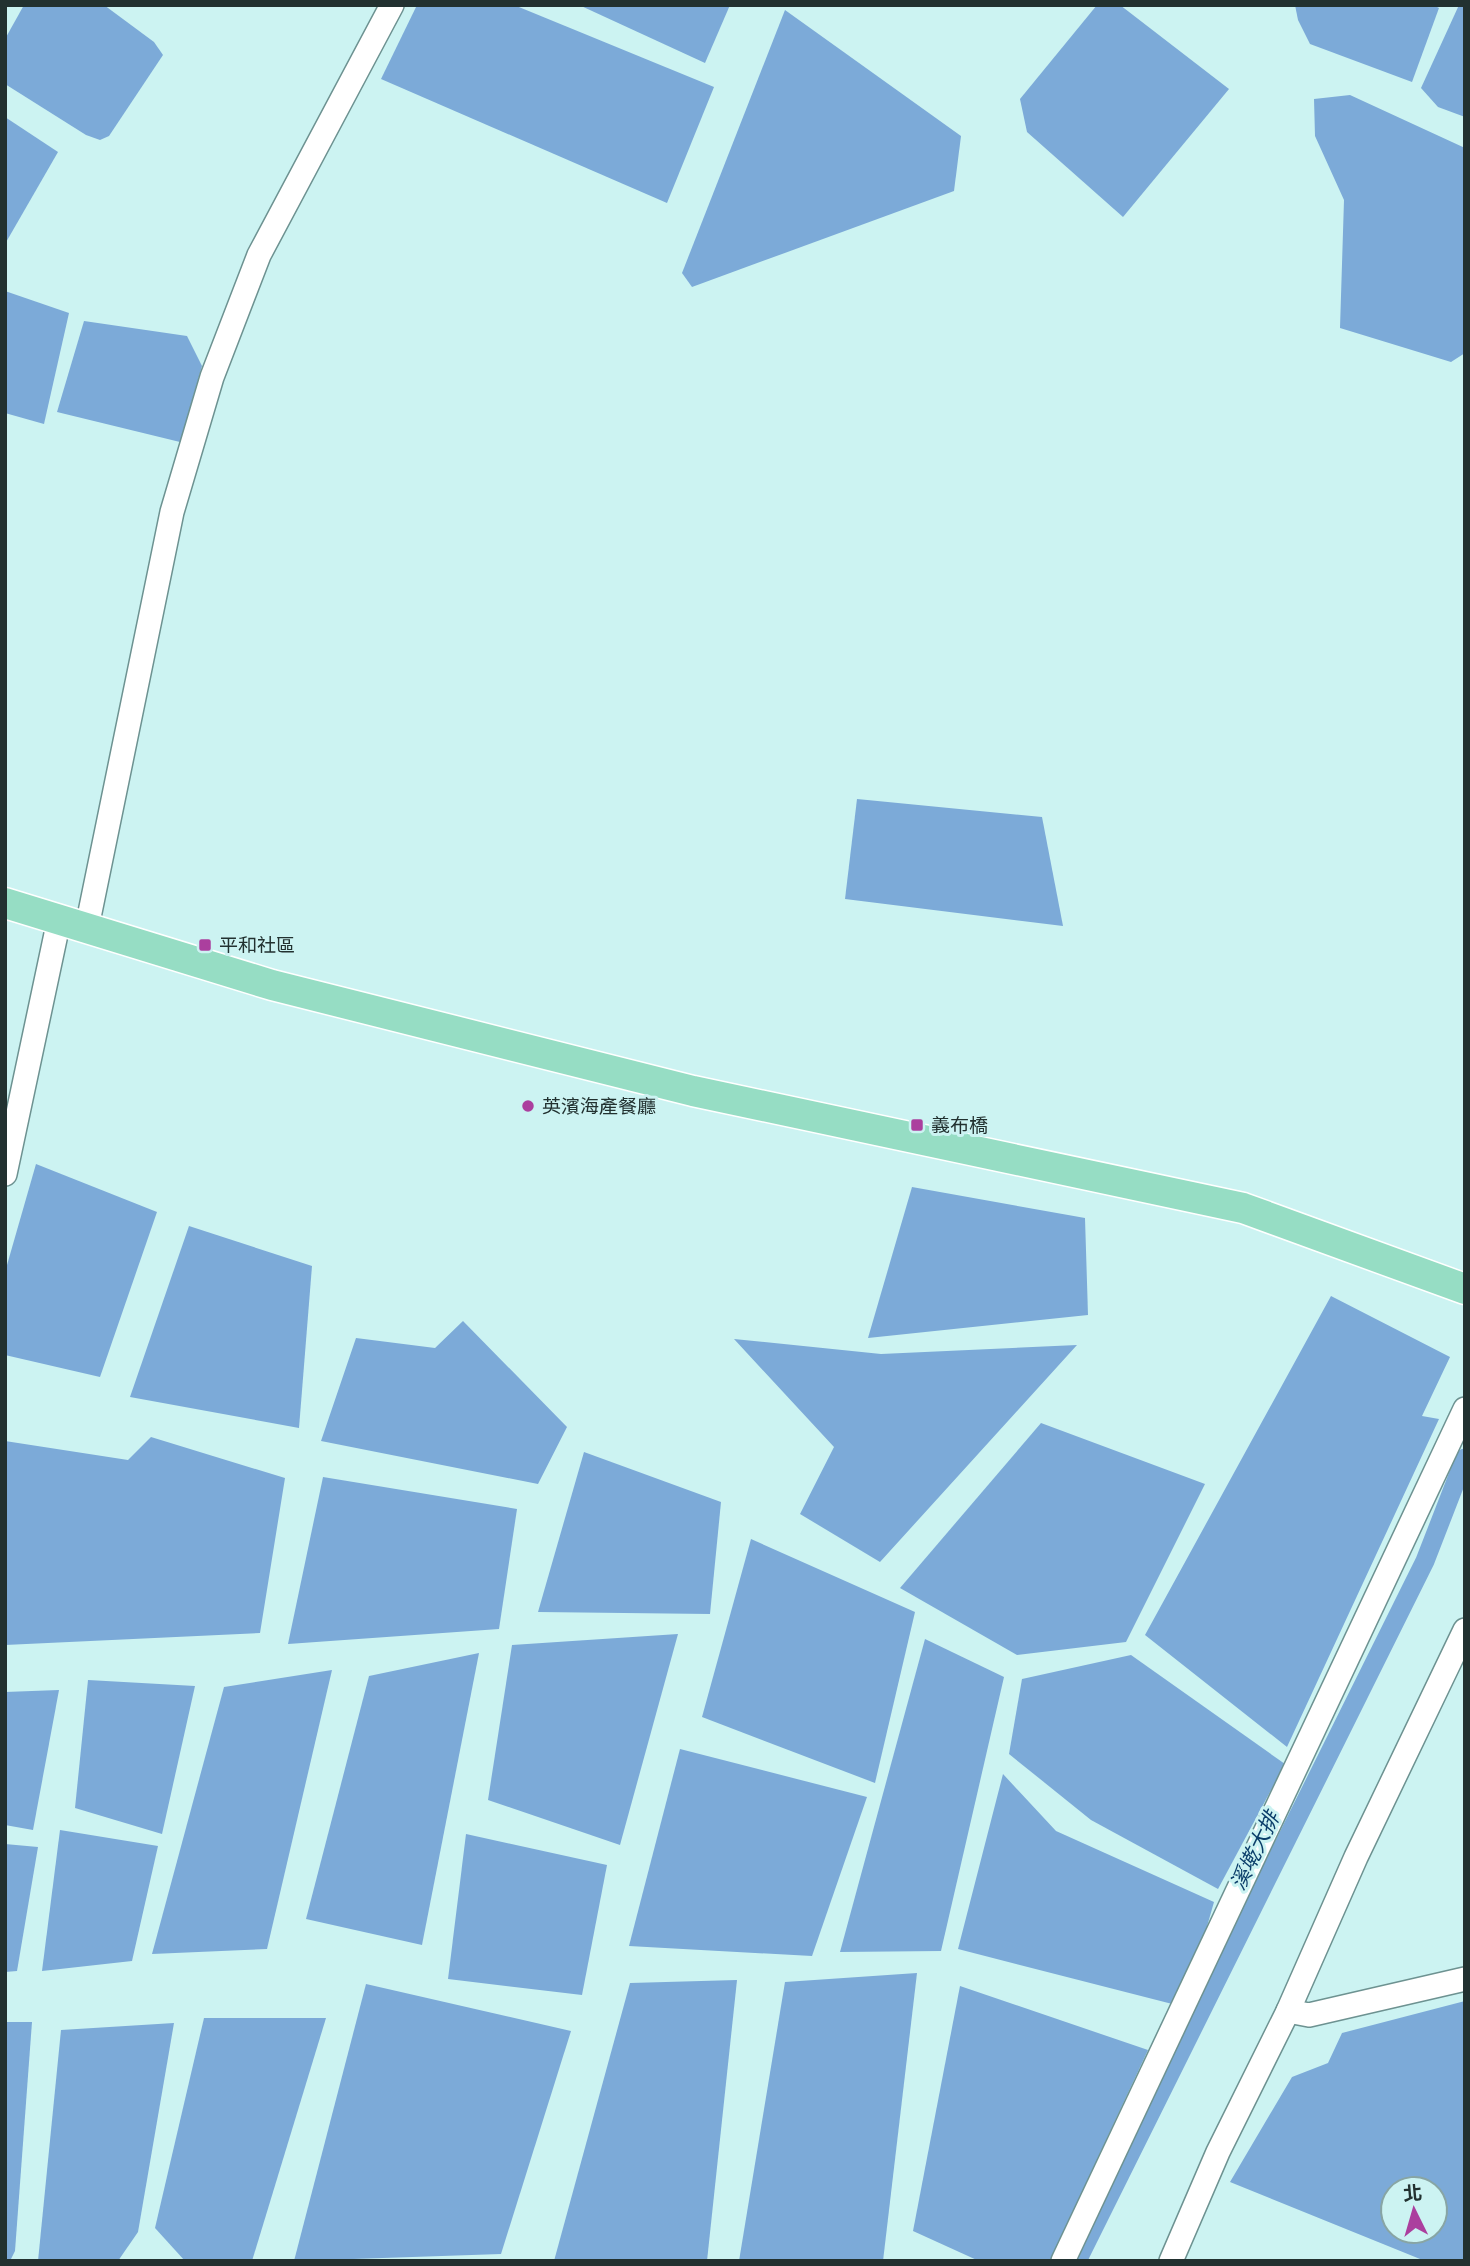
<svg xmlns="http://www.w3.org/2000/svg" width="1470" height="2266" font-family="'Golos Text','Noto Sans TC',sans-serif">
  <rect width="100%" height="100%" fill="#ccf3f2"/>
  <!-- water -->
  <g fill="#7caad8" fill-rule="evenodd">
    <path d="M24,5h80l50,37 9,13 -54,81 -9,4 -14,-5 -81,-51v-45z"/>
    <path d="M417,5h97l200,82 -47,116 -286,-124z"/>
    <path d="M579,5h151l-25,58z"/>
    <path d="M1097,5h23l109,84 -106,128 -96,-85 -7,-33z"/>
    <path d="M1295,5h138l6,3 -27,74 -102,-38 -12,-24z"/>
    <path d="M1459,5l6,1v111l-27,-10 -17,-19z"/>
    <path d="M785,10l176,126 -7,55 -262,96 -10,-14z"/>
    <path d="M1350,95l115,53v205l-14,9 -111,-34 4,-128 -29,-64 -1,-37z"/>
    <path d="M5,117l53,35 -53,92z"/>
    <path d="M5,291l64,22 -25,111 -39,-11z"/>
    <path d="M84,321l103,15 15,30 -22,76 -123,-30z"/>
    <path d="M857,799l185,18 21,109 -218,-27z"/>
    <path d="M36,1164l121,48 -57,165 -95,-22v-83z"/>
    <path d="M912,1187l173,31 3,97 -220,23z"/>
    <path d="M189,1226l123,40 -13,162 -169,-31z"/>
    <path d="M1331,1296l119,61 -28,59 17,3 -152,328 -142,-112z"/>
    <path d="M463,1321l104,106 -29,57 -217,-43 35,-103 79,10z"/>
    <path d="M734,1339l147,15 196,-9 -197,217 -80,-48 34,-67z"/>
    <path d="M1041,1423l164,61 -79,158 -109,13 -117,-67z"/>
    <path d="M151,1437l134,41 -25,155 -255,12v-204l123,19z"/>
    <path d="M584,1452l137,50 -11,112 -172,-2z"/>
    <path d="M323,1477l194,32 -18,120 -211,15z"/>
    <path d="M751,1539l164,73 -40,171 -173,-66z"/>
    <path d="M678,1634l-58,211 -132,-45 24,-155z"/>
    <path d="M925,1639l79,38 -63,274 -101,1z"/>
    <path d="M479,1653l-57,292 -116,-26 63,-243z"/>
    <path d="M1131,1655l154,109 -67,125 -127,-69 -82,-66 13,-75z"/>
    <path d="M332,1670l-65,279 -115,5 72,-267z"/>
    <path d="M88,1680l107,6 -33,148 -87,-26z"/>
    <path d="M59,1690l-26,140 -28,-5v-133z"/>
    <path d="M680,1749l187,48 -55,159 -183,-10z"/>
    <path d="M1003,1774l53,57 158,71 -30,105 -226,-58z"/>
    <path d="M60,1830l98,16 -26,115 -90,10z"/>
    <path d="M466,1834l141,31 -25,130 -134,-16z"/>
    <path d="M5,1844l33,3 -21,124 -12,1z"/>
    <path d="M917,1973l-34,288h-144l46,-279z"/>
    <path d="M737,1980l-30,281h-153l76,-278z"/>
    <path d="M366,1984l205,47 -70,223 -207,7z"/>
    <path d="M960,1986l188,64 -98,211h-71l-66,-30z"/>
    <path d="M1465,2001v260h-40l-195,-79 62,-105 36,-14 14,-30zM1393,2189h42v42h-42z"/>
    <path d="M204,2018h122l-74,243h-67l-30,-33z"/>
    <path d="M5,2022h27l-17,229 -5,10h-5z"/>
    <path d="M174,2023l-36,209 -20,29h-80l23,-231z"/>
  </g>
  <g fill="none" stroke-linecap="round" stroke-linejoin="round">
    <!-- canal -->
    <path stroke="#7caad8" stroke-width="19" d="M1077,2261l348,-700 40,-103"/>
    <!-- minor casing -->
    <g stroke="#6d9291" stroke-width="26">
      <g id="minor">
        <path d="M87,927l85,-415 40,-135 47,-122 133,-250"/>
        <path d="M5,1174l54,-254"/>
        <path d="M1288,2011l21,4 156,-36"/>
        <path d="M1063,2261l402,-852"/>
        <path d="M1171,2261l47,-109 70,-141 68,-154 109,-227"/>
      </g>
    </g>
    <!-- major casing -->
    <g stroke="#fff" stroke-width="33">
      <path id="major" d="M5,903l267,82 421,106 550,117 222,81"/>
    </g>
    <!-- minor -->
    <use href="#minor" stroke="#fff" stroke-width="23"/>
    <!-- major -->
    <use href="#major" stroke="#96ddc4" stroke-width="30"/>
  </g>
  <!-- markers -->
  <g fill="#ab3f9e" stroke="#ccf3f2" stroke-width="2.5">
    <rect x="198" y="938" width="14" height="14" rx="3.5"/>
    <circle cx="528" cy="1106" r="7"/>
    <rect x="910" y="1118" width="14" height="14" rx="3.5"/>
  </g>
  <g text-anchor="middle" stroke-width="6" stroke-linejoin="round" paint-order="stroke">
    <!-- poi labels -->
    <g font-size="19" fill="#223130" stroke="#ccf3f2" text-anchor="start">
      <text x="219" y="952">平和社區</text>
      <text x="542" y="1113">英濱海產餐廳</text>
      <text x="931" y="1132">義布橋</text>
    </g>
    <!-- water labels -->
    <g font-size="21" font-style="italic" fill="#0b3e6a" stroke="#ccf3f2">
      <text transform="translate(1255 1851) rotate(-64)" y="7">溪墘大排</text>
    </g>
  </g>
  <!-- border -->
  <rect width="1470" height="2266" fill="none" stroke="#223130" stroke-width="14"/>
  <!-- north arrow -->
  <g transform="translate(1414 2210) rotate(355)"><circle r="33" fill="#ccf3f2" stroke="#88a5a4" stroke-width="2"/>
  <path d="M0-5L12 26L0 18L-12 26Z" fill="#ab3f9e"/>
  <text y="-10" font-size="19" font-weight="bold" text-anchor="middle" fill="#223130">北</text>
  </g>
</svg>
